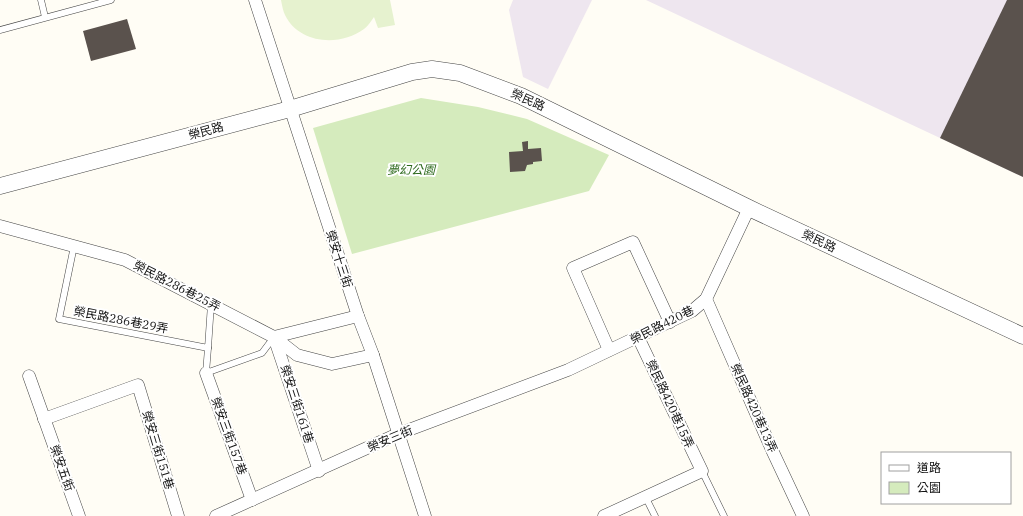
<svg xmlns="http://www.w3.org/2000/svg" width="1023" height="516" font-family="'IBM Plex Serif','Noto Sans TC',serif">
  <rect width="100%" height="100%" fill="#fffdf5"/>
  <!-- industrial -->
  <g fill="#eee6ef">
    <path d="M513,0h79l-44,89 -25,-12 -14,-67z"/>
    <path d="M646,0h377v177l-83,-39z"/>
  </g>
  <!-- green -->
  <path fill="#d5ebbd" d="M421,98l57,9 49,12 82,36 -20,36 -237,63 -39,-126z"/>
  <!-- pitch -->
  <path fill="#e6f2cf" d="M281,0h109l5,25 -17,3 -4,-11c-3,4 -6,9 -10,12 -24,18 -65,15 -79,-14 -2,-4 -3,-10 -4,-15z"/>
  <!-- building -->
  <g fill="#5a524d">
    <path d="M1007,0h16v177l-83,-39z"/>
    <path d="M127,19l9,30 -45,12 -8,-30z"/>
    <path d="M528,141v8l13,-1 1,13 -9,1v2l-6,1 -2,6 -15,1 -1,-20 14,-1 -1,-9z"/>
  </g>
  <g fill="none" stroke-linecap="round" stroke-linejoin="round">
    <!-- service casing -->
    <g stroke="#444" stroke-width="7">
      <g id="service">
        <path d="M41,0l4,17"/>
        <path d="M0,30l111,-30"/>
        <path d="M74,246l-15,73 149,29 3,-44"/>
        <path d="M208,348l-2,25 56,-20 12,-16"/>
        <path d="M702,471l22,45"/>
        <path d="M645,496l10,20"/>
      </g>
    </g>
    <!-- minor casing -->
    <g stroke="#444" stroke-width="13">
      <g id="minor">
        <path d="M255,0l103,316 15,39 52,161"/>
        <path d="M0,226l125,34 149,77 23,18 35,9 41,-9"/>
        <path d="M706,299l66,151 31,66"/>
        <path d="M274,337l45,134"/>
        <path d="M274,337l84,-21"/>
        <path d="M609,350l-36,-82 60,-26 37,80"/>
        <path d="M206,373l46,127"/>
        <path d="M29,376l50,140"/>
        <path d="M44,419l94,-34 40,131"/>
        <path d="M216,516l182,-82 170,-64 124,-59 14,-12 43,-91"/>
        <path d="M604,516l98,-45 -64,-134"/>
      </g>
    </g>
    <!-- tertiary casing -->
    <g stroke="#444" stroke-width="17">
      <path id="tertiary" d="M0,186l290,-77 122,-37 20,-3 28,4 61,23 228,112 274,128"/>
    </g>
    <!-- service -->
    <use href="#service" stroke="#fff" stroke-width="6"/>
    <!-- minor -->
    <use href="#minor" stroke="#fff" stroke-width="12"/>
    <!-- tertiary -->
    <use href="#tertiary" stroke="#fff" stroke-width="16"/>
  </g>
  <g text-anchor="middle" stroke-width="4" stroke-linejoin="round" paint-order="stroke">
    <!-- street labels -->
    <g font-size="12" fill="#111" stroke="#fff">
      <text transform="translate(528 100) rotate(24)" y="4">榮民路</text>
      <text transform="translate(206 131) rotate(-15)" y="4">榮民路</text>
      <text transform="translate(819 241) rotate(25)" y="4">榮民路</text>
      <text transform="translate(339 259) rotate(72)" y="4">榮安十三街</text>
      <text transform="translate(177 286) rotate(27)" y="4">榮民路286巷25弄</text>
      <text transform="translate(121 320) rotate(11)" y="4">榮民路286巷29弄</text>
      <text transform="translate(662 325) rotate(-27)" y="4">榮民路420巷</text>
      <text transform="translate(297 404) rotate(72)" y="4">榮安三街161巷</text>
      <text transform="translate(670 404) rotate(65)" y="4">榮民路420巷15弄</text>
      <text transform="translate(754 408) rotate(66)" y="4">榮民路420巷13弄</text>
      <text transform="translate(229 436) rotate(70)" y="4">榮安三街157巷</text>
      <text transform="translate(390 439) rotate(-23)" y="4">榮安三街</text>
      <text transform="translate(158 450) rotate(73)" y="4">榮安三街151巷</text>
      <text transform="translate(62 468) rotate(70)" y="4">榮安五街</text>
    </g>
    <!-- park labels -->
    <g font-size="12" font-style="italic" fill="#2f6b1f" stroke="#fff">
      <text x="411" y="174">夢幻公園</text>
    </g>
  </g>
  <!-- legend -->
  <rect x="881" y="452" width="130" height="52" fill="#ffffff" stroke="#a0a0a0"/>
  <rect x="889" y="465" width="20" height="6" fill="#ffffff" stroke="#a0a0a0"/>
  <text x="917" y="472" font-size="12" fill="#111111">道路</text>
  <rect x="889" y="482" width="20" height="12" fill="#d5ebbd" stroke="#a0a0a0"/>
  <text x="917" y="492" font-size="12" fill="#111111">公園</text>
</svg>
